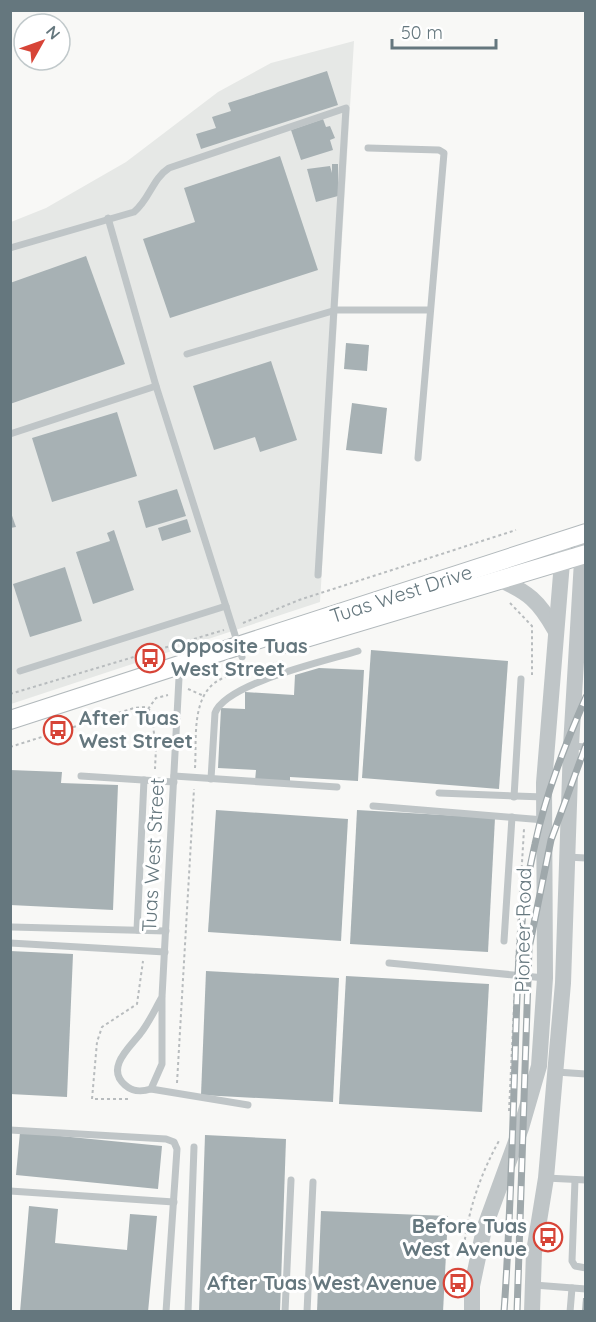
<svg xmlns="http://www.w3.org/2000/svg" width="596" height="1322" font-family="Quicksand,sans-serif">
  <rect width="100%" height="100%" fill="#f8f8f6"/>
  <!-- built -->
  <path fill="#e6e8e6" d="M354,41l-34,561 -309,102v-482l35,-14 80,-46 92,-70 53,-29z"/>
  <!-- building -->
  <g fill="#a7b1b4">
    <path d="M327,71l11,34 -137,44 -5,-15 20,-6 -4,-11 19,-6 -3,-8z"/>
    <path d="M323,119l3,8 4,-1 5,12 -5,2 3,10 -32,10 -10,-30z"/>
    <path d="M280,156l38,114 -148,48 -27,-79 52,-17 -11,-34z"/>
    <path d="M332,164h6v32l-22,6 -9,-33 23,-3 2,7z"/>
    <path d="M86,256l39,108 -115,40v-121z"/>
    <path d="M346,343l23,2 -2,26 -23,-2z"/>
    <path d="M271,361l26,79 -37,12 -5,-15 -41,13 -21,-64z"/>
    <path d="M352,403l35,5 -5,46 -36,-4z"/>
    <path d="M117,412l20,64 -85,26 -20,-64z"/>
    <path d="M177,489l9,27 -40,12 -8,-27z"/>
    <path d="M10,510l6,17 -6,1z"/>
    <path d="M187,519l4,13 -29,9 -4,-13z"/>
    <path d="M114,530l20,60 -41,14 -17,-52 34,-11 -3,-8z"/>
    <path d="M65,567l17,54 -52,16 -17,-53z"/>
    <path d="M371,650l137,11 -9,128 -137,-11z"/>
    <path d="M319,668l45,2 -6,111 -68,-4v6l-35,-2 1,-11 -38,-2 3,-60 24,1v-17l49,3 1,-20z"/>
    <path d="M10,770l52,2 -1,11 57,2 -5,125 -103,-5z"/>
    <path d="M216,810l132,9 -7,122 -133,-9z"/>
    <path d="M357,810l138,8 -7,134 -138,-8z"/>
    <path d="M10,951l63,3 -6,143 -57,-3z"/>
    <path d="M206,971l133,7 -6,124 -132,-7z"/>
    <path d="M346,976l143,8 -7,128 -143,-8z"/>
    <path d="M20,1132l142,14 -4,43 -142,-14z"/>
    <path d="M205,1135l81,4 -6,173h-81z"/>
    <path d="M29,1206l29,3 -3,34 72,7 3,-36 27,2 -9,96h-128z"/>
    <path d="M321,1211l127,5 -5,96h-126z"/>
    <path d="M583,1298h3v14h-4z"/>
  </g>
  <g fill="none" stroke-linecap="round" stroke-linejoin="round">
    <!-- secondary casing -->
    <g stroke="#b2b9bc" stroke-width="20">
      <g id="secondary">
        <path d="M286,644l300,-90"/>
        <path d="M10,720l576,-187"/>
      </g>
    </g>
    <!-- path -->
    <g stroke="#b8bcbe" stroke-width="2" stroke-dasharray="3 3" stroke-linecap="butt">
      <path d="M510,603l22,23v49"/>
      <path d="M243,623l56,-23 217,-70"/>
      <path d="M188,689l16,7"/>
      <path d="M10,694l214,-64"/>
      <path d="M148,709l8,-11 12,-3"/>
      <path d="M10,747l124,-39 11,-1 6,4 5,37 -1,21"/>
      <path d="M195,768c2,-28 -5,-74 26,-89 18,-9 42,-12 62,-18"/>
      <path d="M516,964l8,-135"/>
      <path d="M177,1083l17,-294"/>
      <path d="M128,1099h-36l5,-57 5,-15 35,-23 6,-43"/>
      <path d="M509,1111l6,-126"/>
      <path d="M464,1246c5,-39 17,-73 36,-107"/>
    </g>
    <!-- service -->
    <g stroke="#bfc5c7" stroke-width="7">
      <path d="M368,148l71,2 5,3 -26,305"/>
      <path d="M108,218l48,168 86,271"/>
      <path d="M10,248l124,-36c16,-13 18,-33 35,-44l177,-60 -28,467"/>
      <path d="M187,354l149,-44h94"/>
      <path d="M10,434l146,-48"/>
      <path d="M20,671l206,-65"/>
      <path d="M571,746l15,1"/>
      <path d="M81,776l93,6"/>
      <path d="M174,776l163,11"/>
      <path d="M211,779l4,-66c11,-30 111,-52 143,-62"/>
      <path d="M439,793l105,4"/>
      <path d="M514,797l7,-118"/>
      <path d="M373,806l171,14"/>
      <path d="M567,857l19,1"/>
      <path d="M12,927l154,4"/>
      <path d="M137,930l7,-150"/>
      <path d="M504,941l8,-124"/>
      <path d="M10,943l155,9"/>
      <path d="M389,963l156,15"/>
      <path d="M162,997c-7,12 -13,26 -22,37 -10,13 -35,34 -15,51 8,7 16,7 26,4l11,-25v-67l17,-319"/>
      <path d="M556,1072l30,2"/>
      <path d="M151,1089l97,16"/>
      <path d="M10,1130l156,9 8,3 3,7 -11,163"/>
      <path d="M546,1178l40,2"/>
      <path d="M575,1180l-3,81 3,5 11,2"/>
      <path d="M10,1191l164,11"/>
      <path d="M534,1285l52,4"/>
      <path d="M188,1312l6,-165"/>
      <path d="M285,1312l6,-132"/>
      <path d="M307,1312l6,-130"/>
      <path d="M570,1312l2,-24"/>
    </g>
    <!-- tertiary -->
    <g stroke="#bfc5c7" stroke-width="16">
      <path d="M498,579c30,13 41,22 57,51"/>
      <path d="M472,1312v-26l12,-57 37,-101 18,-62 6,-88 -1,-195 19,-233"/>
      <path d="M532,1312l2,-60 12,-74 17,-195 8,-237 12,-202"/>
    </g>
    <!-- secondary -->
    <use href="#secondary" stroke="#fff" stroke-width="18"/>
    <!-- rail casing -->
    <g stroke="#9fa8ab" stroke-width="7">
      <g id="rail">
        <path d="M504,1312c6,-84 8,-167 11,-251 2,-73 3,-146 20,-217 11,-51 30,-99 51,-147"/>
        <path d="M517,1312l12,-364 22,-108 35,-95"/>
      </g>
    </g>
    <!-- rail -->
    <use href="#rail" stroke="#fff" stroke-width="4.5" stroke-dasharray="14" stroke-linecap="butt"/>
  </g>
  <!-- icons -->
  <defs>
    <g id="bus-ring" transform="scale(1.5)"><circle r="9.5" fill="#fff" stroke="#d74437" stroke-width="1.5"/><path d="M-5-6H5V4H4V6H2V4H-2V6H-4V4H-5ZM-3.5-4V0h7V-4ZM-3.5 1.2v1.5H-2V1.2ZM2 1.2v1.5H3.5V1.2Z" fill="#d74437"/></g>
  </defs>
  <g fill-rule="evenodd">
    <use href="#bus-ring" x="150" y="658"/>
    <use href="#bus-ring" x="58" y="730"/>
    <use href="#bus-ring" x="548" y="1237"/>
    <use href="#bus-ring" x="458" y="1283"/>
  </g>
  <g text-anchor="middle" stroke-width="6" stroke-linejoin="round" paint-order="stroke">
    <!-- street labels -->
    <g font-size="20" fill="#65777e" stroke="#fff">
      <text transform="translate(401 594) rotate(-18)" y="7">Tuas West Drive</text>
      <text transform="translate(153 855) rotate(-87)" y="7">Tuas West Street</text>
      <text transform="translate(523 930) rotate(-89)" y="7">Pioneer Road</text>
    </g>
    <!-- poi labels -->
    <g font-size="20" font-weight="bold" fill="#65777e" stroke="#fff" text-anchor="start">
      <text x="171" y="653">Opposite Tuas<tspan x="171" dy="23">West Street</tspan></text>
      <text x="79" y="725">After Tuas<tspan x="79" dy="23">West Street</tspan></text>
      <text x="527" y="1233" text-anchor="end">Before Tuas<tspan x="527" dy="23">West Avenue</tspan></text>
      <text x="437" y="1290" text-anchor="end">After Tuas West Avenue</text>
    </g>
  </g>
  <!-- border -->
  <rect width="596" height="1322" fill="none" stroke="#65777e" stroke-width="24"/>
  <!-- north arrow -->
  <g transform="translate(42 42) rotate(50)"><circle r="28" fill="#ffffff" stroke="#c1c9cb" stroke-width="1.5"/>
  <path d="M0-4.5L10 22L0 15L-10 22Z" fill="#d74437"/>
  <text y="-9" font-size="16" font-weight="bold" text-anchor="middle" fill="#65777e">N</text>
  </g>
  <!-- scale -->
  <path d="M392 39v9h104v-9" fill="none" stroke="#65777e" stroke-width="3"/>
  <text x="401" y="39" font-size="18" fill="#65777e" stroke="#ffffff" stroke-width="4.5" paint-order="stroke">50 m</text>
</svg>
